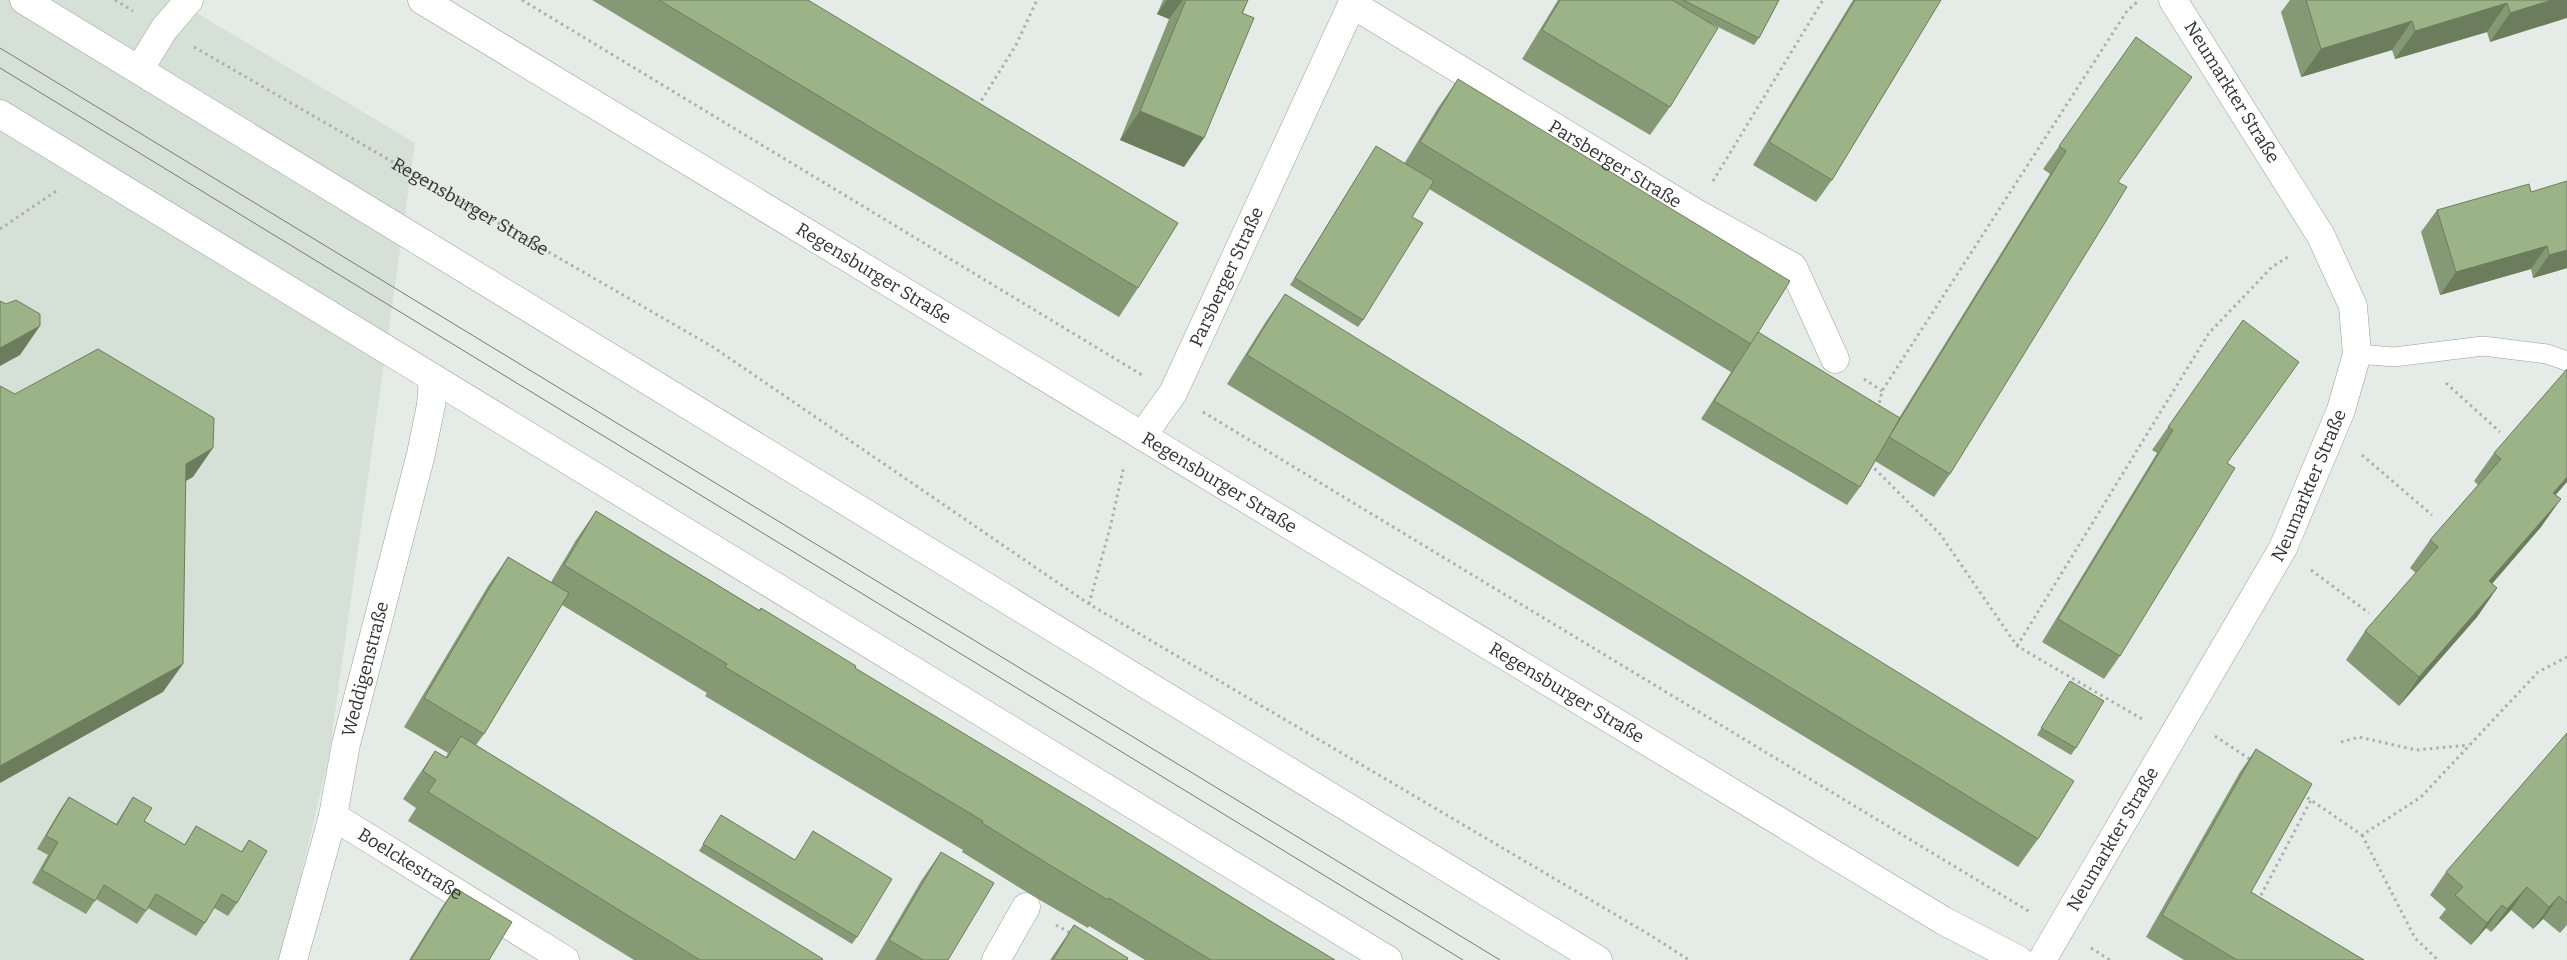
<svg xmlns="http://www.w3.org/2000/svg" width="2567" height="960" font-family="Bitter,serif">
  <rect width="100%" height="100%" fill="#e5ece7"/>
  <!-- built -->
  <path fill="#d5e1d7" d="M0,0h175l240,143 -86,613 -48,204h-281z"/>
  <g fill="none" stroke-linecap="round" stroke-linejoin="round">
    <!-- lane casing -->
    <g stroke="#99a09a" stroke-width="20">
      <path id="lane" d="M2357,354l37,3 89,-11 64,8 20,7"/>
    </g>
    <!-- street casing -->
    <g stroke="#99a09a" stroke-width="29">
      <g id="street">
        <path id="s2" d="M422,0l1522,921 75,39"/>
        <path id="s3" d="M1352,4l342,208 99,55 42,92"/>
        <path d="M139,70l25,-41 25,-29"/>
        <path id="s4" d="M1142,436l31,-43 181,-393"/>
        <path id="s5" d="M333,816l232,144"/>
        <path id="s6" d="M293,960l40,-144 13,-72 75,-290 10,-49 2,-27"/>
        <path d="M996,960l30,-53"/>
        <path id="s7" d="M2042,960l241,-412 58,-138 16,-56 -4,-48 -32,-70 -148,-236"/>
      </g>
    </g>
    <!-- secondary casing -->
    <g stroke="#99a09a" stroke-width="29">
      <g id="secondary">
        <path d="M24,0l1574,960"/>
        <path d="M0,114l1388,846"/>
      </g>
    </g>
    <!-- path -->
    <g stroke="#abb0ac" stroke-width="3" stroke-dasharray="2.5 4" stroke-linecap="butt">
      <path d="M115,0l18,11"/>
      <path d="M522,0l620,375"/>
      <path id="s1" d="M194,47l519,300 376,257 561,331 39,25"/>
      <path d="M978,106l38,-61 21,-45"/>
      <path d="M1713,181l110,-181"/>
      <path d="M0,229l58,-39"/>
      <path d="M1864,379l18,12"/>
      <path d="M2446,383l54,49"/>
      <path d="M1878,409l4,-18 245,-380 10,-9"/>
      <path d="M1203,412l827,500"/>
      <path d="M2362,455l70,60"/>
      <path d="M1870,464l70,70 77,112 125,73"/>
      <path d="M2311,570l58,43"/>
      <path d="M1089,604l21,-76 14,-62"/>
      <path d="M2017,646l192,-313 63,-66 19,-12"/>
      <path d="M2215,736l36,24"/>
      <path d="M2341,742l18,-5 57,13 53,-5"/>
      <path d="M2302,794l60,41 59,-38 117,-125 29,-15"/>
      <path d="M2362,835l53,103 23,22"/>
      <path d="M2258,901l53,-101"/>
      <path d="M1056,925l16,9"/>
      <path d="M2091,948l19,12"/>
    </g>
    <!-- lane -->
    <use href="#lane" stroke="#fff" stroke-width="19"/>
    <!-- street -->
    <use href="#street" stroke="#fff" stroke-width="28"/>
    <!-- secondary -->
    <use href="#secondary" stroke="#fff" stroke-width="28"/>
    <!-- tram -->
    <g stroke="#767a76" stroke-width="1">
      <path d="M0,48l1500,912"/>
      <path d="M0,68l1463,892"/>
    </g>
  </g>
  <!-- wall -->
  <g fill="#859a74">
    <path d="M592,0h216l330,288 -19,29z"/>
    <path d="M1163,0h85l-64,167 -64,-27 49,-121 -12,-5z"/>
    <path d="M1558,0h221l-20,38 -5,7 -42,-21 -42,83 -20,28 -128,-76z"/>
    <path d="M1853,0h88l-109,180 -16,22 -63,-37z"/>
    <path d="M2290,0h277l-77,42 -3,-10 -92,27 -3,-9 -91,27 -20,-65z"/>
    <path d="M2136,37l-18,145 -168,292 -16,23 -59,-36 -15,26 -13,18 -146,-86 30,-47 -302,-183 -17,28 -49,103 -5,7 -68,-42 86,-139 28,18 34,-56 20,-29 300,253 141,86 151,-244 -7,-5z"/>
    <path d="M2531,192l36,76 -34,10 -2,-9 -91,26 -19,-63 16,-22z"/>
    <path d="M1285,294l753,545 -20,28 -791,-483 38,-61z"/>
    <path d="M2243,320l-16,143 -107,193 -16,23 -62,-37 115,-189 -5,-3z"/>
    <path d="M2494,453l62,42 -15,32 -49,57 5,4 -20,29 -78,89 -53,-46 19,-29 51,-58 -6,-5 20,-28 48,-55 -4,-4z"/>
    <path d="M596,511l163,99 2,-2 94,60 480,292h-190l-56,-34 -1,2 -55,-32 -71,-44 1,-2 -258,-154 2,-3 -145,-88 -78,129 -8,11 346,215h-188l-226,-139 8,-13 -13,-9 13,-20 19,-28 11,6 2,-4 -44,-26 84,-141 20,-29 43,25 25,-42z"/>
    <path d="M2070,681l6,67 -5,7 -34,-20z"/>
    <path d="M2567,733v192l-7,8 -17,-14 -10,10 -22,-19 -20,22 -5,-4 -15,17 -32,-27 7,-9 -16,-14 16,-23z"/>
    <path d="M2256,749l-5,143 113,68h-180l-38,-23 94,-165z"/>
    <path d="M69,797l47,27 8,-13 9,-14 11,24 40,24 12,-19 45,26 8,-12 -12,63 -9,13 -14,-8 -9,15 -9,13 -48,-28 -11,16 -41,-25 -10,15 -54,-31 16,-28 -11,-6 23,-39z"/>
    <path d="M721,815l74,45 18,-29 44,106 -5,7 -153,-93z"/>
    <path d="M941,852l7,108h-73l46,-79z"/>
    <path d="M455,888l34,72h-80l33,-53z"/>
    <path d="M1074,925l53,35h-77z"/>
  </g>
  <!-- shaded-wall -->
  <g fill="#6c7d5e">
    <path d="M1167,0h16l-14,19 -12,-5z"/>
    <path d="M2552,0h15v18l-77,24 20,-29z"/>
    <path d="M2507,3l-20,29 -92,27 20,-28z"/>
    <path d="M2412,21l-20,29 -91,27 20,-28z"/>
    <path d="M1140,111l64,27 -20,29 -64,-27z"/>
    <path d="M2547,246l-16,23 -91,26 16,-23z"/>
    <path d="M2567,250v18l-34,10 16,-23z"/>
    <path d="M40,326l-20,29 -20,11v-18z"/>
    <path d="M213,448l-20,29 -27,15 20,-28z"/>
    <path d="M2567,477v5l-34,39 20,-28z"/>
    <path d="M2561,499l-20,28 -72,83 20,-29z"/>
    <path d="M2497,588l-20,29 -78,89 20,-29z"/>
    <path d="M183,664l-20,28 -163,91v-17z"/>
    <path d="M2527,887l-16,23 -20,22 16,-23z"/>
    <path d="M2559,896l-16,23 -10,10 16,-22z"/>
    <path d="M2502,905l-16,23 -15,17 16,-22z"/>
  </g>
  <!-- building -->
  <g fill="#9bb387" stroke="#6c7d5e">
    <path d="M659,0h149l370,223 -40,65z"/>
    <path d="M1186,0h62l-6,13 12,5 -50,120 -64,-27z"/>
    <path d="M1560,0h112l46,28 -48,79 -128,-77z"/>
    <path d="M1683,0h96l-20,38z"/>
    <path d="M1855,0h86l-109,180 -63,-38z"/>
    <path d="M2306,0h246l-42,13 -3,-10 -92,28 -3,-10 -91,28z"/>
    <path d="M2136,37l56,40 -74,105 9,5 -177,287 -61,-37 177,-286 -7,-5z"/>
    <path d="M1458,79l332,202 -39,63 -331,-202z"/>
    <path d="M1376,146l58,35 -22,36 11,6 -60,97 -68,-42z"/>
    <path d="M2567,181v69l-18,5 -2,-9 -91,26 -19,-62 92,-26 2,8z"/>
    <path d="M1285,294l789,487 -36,58 -791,-484z"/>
    <path d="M16,300l24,14v12l-40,22v-47l6,3z"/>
    <path d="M2243,320l56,42 -72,101 8,5 -115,188 -62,-37 115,-189 -5,-3z"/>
    <path d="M1758,332l142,86 -40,69 -146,-86z"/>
    <path d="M98,349l116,69 -1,30 -27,16 -3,200 -183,102v-380l15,8z"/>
    <path d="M2567,369v108l-14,16 8,6 -72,82 8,7 -78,89 -54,-46 73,-84 -8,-7 71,-81 -7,-6z"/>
    <path d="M596,511l164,100 1,-3 95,58 -1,2 231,139 194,120 55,33h-124l-102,-62 -1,2 -55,-33 -71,-44 1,-2 -258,-154 2,-3 -163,-99z"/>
    <path d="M508,557l61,36 -85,141 -60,-36z"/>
    <path d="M2070,681l34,20 -28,47 -35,-20z"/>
    <path d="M2567,733v170l-8,-7 -10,11 -22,-20 -20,22 -5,-4 -15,18 -32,-28 8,-8 -17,-15z"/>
    <path d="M461,736l362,223 -1,1h-122l-272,-168 8,-12 -13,-9 12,-20 12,7z"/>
    <path d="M2256,749l56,35 -61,108 113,68h-127l-75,-45z"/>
    <path d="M69,797l48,28 16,-28 19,11 -8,13 41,24 11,-19 46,26 7,-12 18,11 -30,52 -15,-9 -17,29 -49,-29 -10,17 -42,-26 -9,16 -53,-31 16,-28 -12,-6z"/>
    <path d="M721,815l74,45 18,-29 79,48 -35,58 -154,-93z"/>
    <path d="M941,852l53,31 -46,77h-25l-34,-20z"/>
    <path d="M455,888l57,34 -23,38h-78z"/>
    <path d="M1074,925l54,33 -1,2h-74z"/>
  </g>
  <g text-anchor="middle" stroke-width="4" stroke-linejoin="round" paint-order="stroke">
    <!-- street labels -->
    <g font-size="18" fill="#313331" stroke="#fff">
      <text transform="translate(2232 92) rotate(58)" y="6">Neumarkter Straße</text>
      <text dy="6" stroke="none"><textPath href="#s3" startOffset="308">Parsberger Straße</textPath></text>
      <text dy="6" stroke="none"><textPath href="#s1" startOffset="319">Regensburger Straße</textPath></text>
      <text dy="6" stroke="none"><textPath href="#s2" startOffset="528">Regensburger Straße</textPath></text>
      <text dy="6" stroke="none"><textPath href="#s4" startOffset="181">Parsberger Straße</textPath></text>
      <text dy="6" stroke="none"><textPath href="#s2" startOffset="932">Regensburger Straße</textPath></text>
      <text dy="6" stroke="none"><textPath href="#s7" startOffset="545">Neumarkter Straße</textPath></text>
      <text dy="6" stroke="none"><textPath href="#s6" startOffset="300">Weddigenstraße</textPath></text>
      <text dy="6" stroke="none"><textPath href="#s2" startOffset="1338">Regensburger Straße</textPath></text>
      <text dy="6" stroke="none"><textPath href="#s7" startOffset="140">Neumarkter Straße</textPath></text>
      <text dy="6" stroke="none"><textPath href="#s5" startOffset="91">Boelckestraße</textPath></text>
    </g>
  </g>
</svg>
